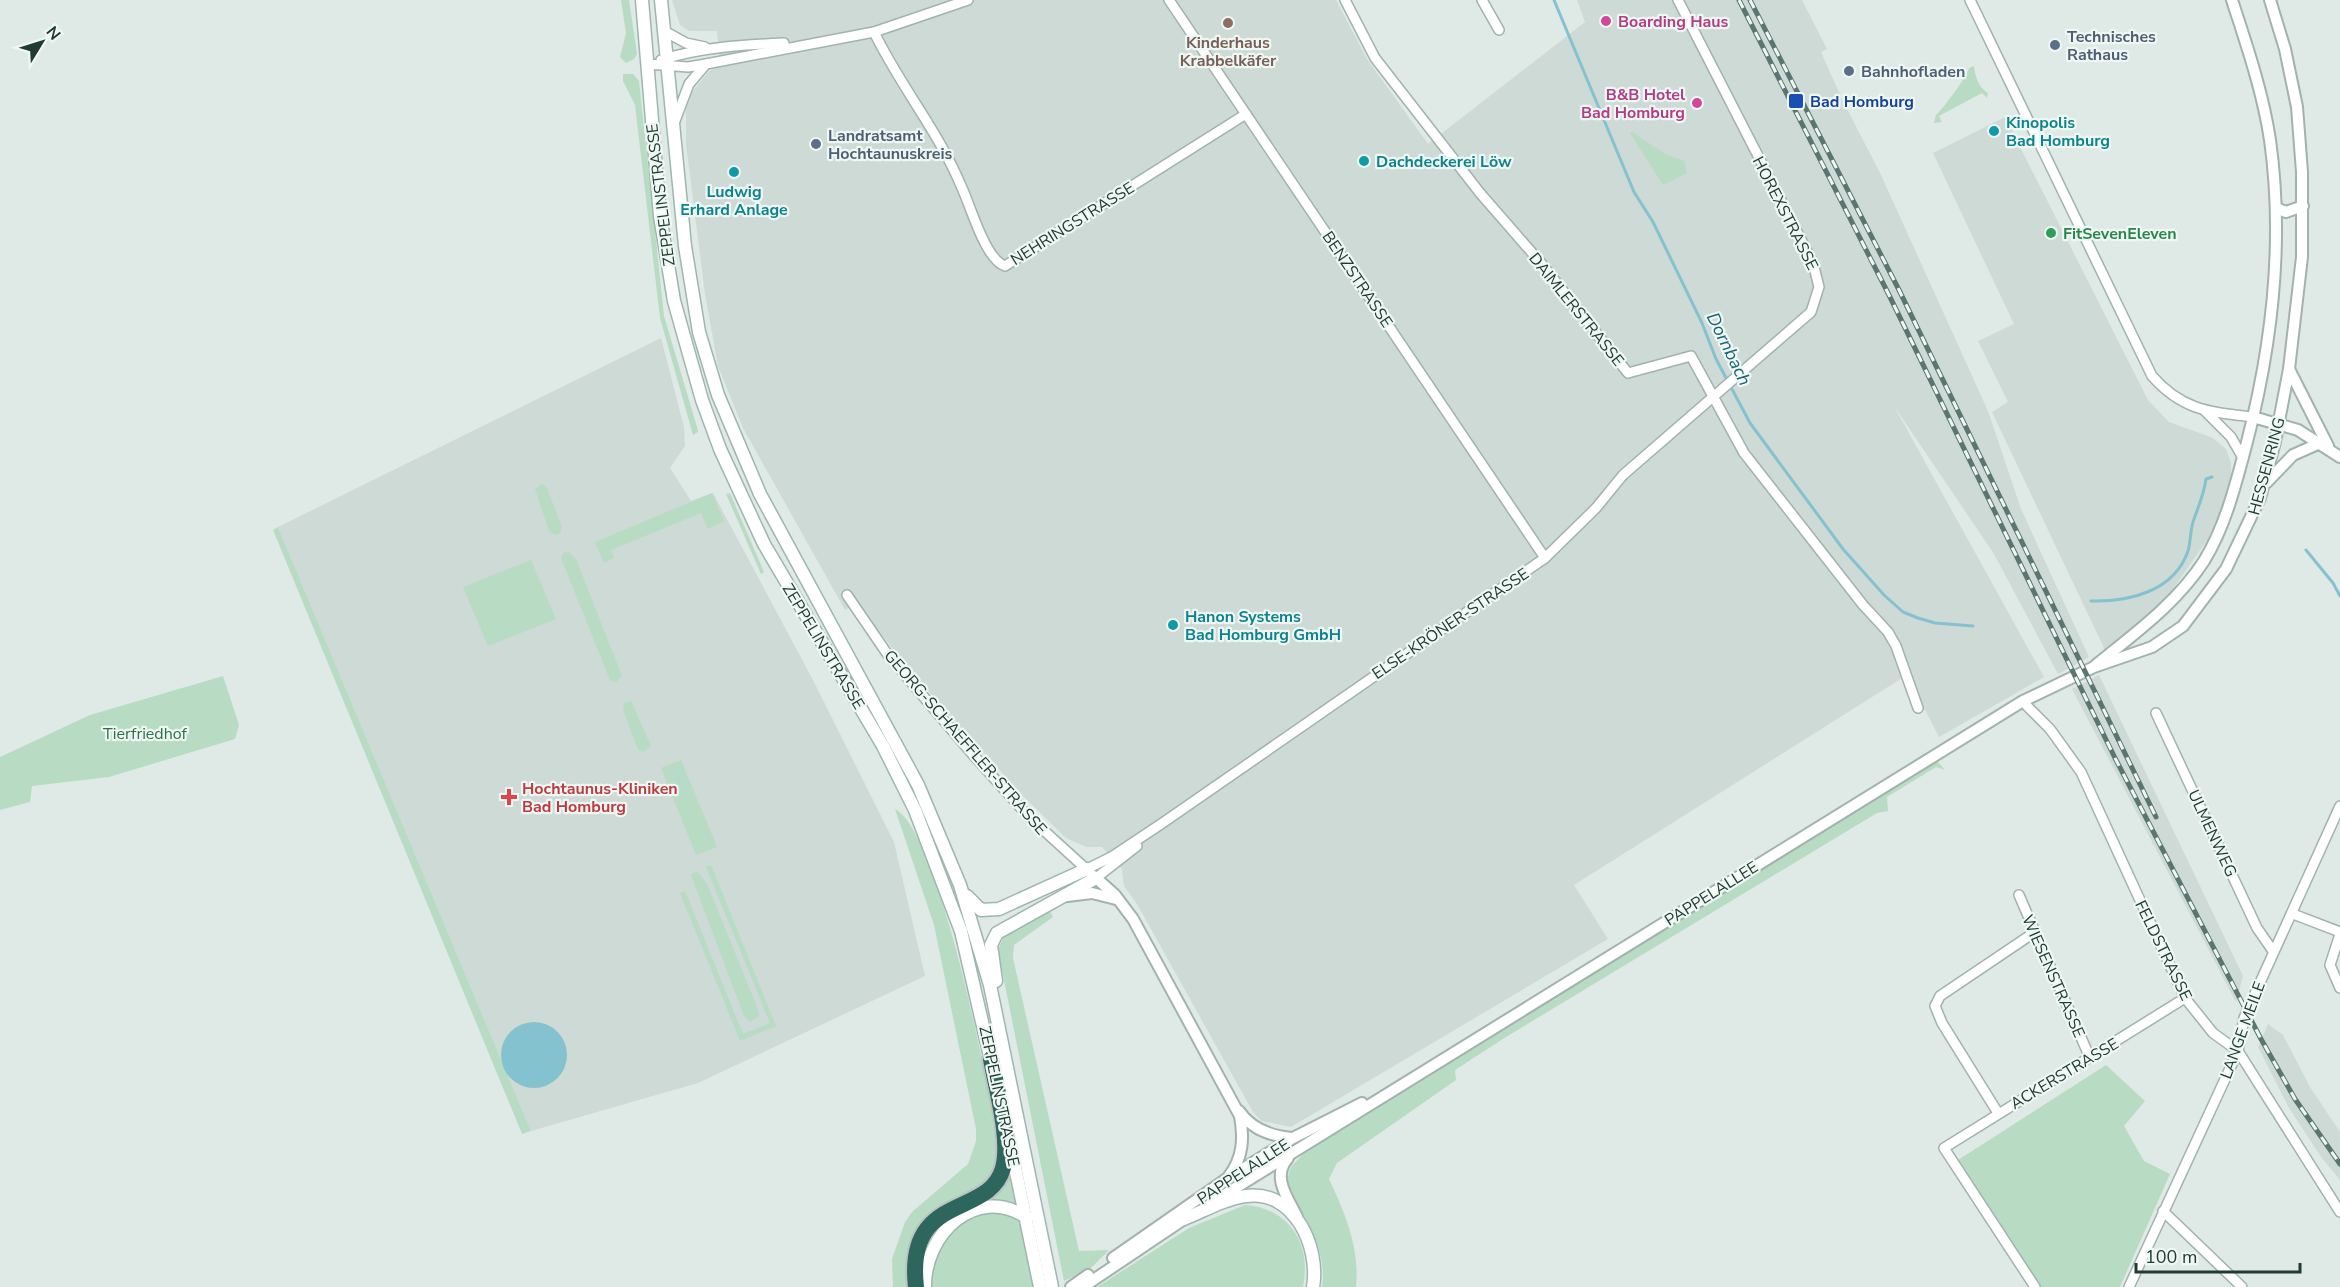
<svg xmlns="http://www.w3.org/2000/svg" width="2340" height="1287" font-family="'Nunito Sans',sans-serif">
  <rect width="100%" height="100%" fill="#dfeae6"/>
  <!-- built -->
  <g fill="#cddad5">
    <path d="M672,0h664l31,59 61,85 157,-122 -8,-22h225l25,49 -6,3 21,47 39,76 107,236 33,98 68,148 -31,17 -64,-120 -100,-148 150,271 -105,60 -32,-62 -333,210 34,54 -317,188 -29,-6 -9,-9 -116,-208 -13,-18 -2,-17 -20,-22h-16l-20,-9 -44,-43 -112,-124 -53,-68 -12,7 -102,-182 -25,-62 -13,-72 -19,-150v-35l7,-18 16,-20 11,-5 -3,-35h-28l-9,-6z"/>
    <path d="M2005,117l143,283 21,22 44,16 13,11 5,14v22l-5,13 -18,41 -19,27 -25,36 -23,21 -36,27 -113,-238 16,-10 -30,-61 36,-17 -81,-171z"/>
    <path d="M661,338l23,89 1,19 -15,22 21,33 22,-8 100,187 81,162 31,134 -227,107 -167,48 -253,-604z"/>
    <path d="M2099,675l144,301 -7,26 -164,-313z"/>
    <path d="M2268,1024l15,11 27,52 30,45v48l-19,-23 -32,-49 -31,-61z"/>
  </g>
  <!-- green -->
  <g fill="#b7dcc3">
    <path d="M621,0h8l8,54 -3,5 -8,4 -6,-6 6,-24z"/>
    <path d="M1974,66c1,10 4,21 14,27l-1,5 -5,-5 -43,23 3,6 -8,1 2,-8c6,-5 33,-41 33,-47z"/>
    <path d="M623,74h10l6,7 25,235 33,111 1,5 -5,3 -33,-117 -25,-213 -12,-24z"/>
    <path d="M1632,132l33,22 19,7 3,12 -24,12 -33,-52z"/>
    <path d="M542,484l5,4 15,40 -2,5 -5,2 -6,-4 -14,-42z"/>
    <path d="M712,493l12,28 -16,8 -7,-16 -90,37 3,8 -10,5 -9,-21z"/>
    <path d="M730,493l34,79 -3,2 -35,-80z"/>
    <path d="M278,527l253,604 -9,3 -249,-604z"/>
    <path d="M569,552l7,7 46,117 -6,6 -6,-2 -49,-122 2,-5z"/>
    <path d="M531,560l25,59 -68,27 -25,-59z"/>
    <path d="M223,676l16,49 -4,14 -126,38 -77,9 -2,16 -30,8v-53l90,-42z"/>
    <path d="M631,701l20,45 -8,6 -5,-3 -15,-39 1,-7z"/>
    <path d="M681,760l36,87 -21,8 -35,-87z"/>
    <path d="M1937,761l8,9 -9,-3 -49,30 1,14 -11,2 -371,224 -51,33 1,10 -119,83 -8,16c16,34 31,69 27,108h-34c6,-43 -22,-69 -35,-107l4,-13 13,-14z"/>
    <path d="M895,809c45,22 102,304 104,360l-90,83 -2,35h-14l-1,-28 13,-37 7,-10 56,-48 8,-23v-12l-42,-204z"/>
    <path d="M711,865l65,161 -36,15 -60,-148 5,-2 58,143 27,-11 -64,-156z"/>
    <path d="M697,871l10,13 52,128v4l-9,6 -6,-6 -53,-141z"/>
    <path d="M1050,911l3,6 -39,28 -1,13 66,293 30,-1 -24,24 -2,-2 -19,9 -66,-331 6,-14z"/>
    <path d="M2106,1065l39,36 -21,25 20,35 26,13 -50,113h-83l-79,-127z"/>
    <path d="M1010,1163l10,42 -18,-3 -58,21 -17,23 4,-13z"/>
    <path d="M1245,1205c44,3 67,39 58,82h-206l92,-59z"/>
    <path d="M997,1211l21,8 6,11 11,57h-105c2,-10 1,-23 5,-33 8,-24 37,-41 62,-43z"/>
  </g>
  <!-- water -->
  <circle fill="#85c2d0" cx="534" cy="1055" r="33"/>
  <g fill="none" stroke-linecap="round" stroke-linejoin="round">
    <!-- stream -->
    <g stroke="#85c2d0" stroke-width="3">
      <path d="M1554,0l80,192 19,30 49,101 14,36 34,64 93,126 41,46 19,17 15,6 17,5 38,3"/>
      <path d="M2306,550l27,33 7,13"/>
      <path d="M2091,601c37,1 83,-9 97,-50 3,-10 2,-22 6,-32 5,-14 10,-25 12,-40l6,-2"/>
    </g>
    <!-- minor casing -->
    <g stroke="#a2b2ad" stroke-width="12">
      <g id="minor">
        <path d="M1169,0l376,558"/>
        <path d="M1345,0l30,58 105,135 61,70 87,110 63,-17 53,97 119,152 25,27 8,14 22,62"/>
        <path d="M1482,0l17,30"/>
        <path d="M1970,0l182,376c31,35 58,36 101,41"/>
        <path d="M666,32l20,11 19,4"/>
        <path d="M874,32c26,54 65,100 88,156 9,19 23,71 43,78l241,-152"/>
        <path d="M661,60c39,-13 82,-15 123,-17"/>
        <path d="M647,64l41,3 18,-3 168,-32 94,-32"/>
        <path d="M675,121l14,-37 17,-20"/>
        <path d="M2205,411l26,26 12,21"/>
        <path d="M847,595l41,60 87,102 53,59 68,62 41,-32"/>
        <path d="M2027,706l23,23 31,43 104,226 28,35 25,18 102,161"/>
        <path d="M2156,713l101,215 16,23"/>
        <path d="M1087,869l26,-13 51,-34 381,-264 51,-50 27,-33 188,-163 8,-25 -6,-24 -135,-263"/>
        <path d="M2019,895l71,163"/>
        <path d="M2293,914l47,18"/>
        <path d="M2340,934l-10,31 10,23"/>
        <path d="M1998,1113l-56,-90 -7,-17 5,-10 95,-64"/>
        <path d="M2163,1211l79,76"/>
        <path d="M2035,1287l-91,-139 241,-150"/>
        <path d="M2129,1287l109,-236 6,-33 96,-212"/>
      </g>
    </g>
    <!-- tertiary casing -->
    <g stroke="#a2b2ad" stroke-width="14">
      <g id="tertiary">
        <path d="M2276,208l10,4 17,-6"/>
        <path d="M2289,369l39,77"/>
        <path d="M2253,417l45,13 42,27"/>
        <path d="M2266,483l27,-28 27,-12"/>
        <path d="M2096,665c39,-32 80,-61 108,-104 22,-36 32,-78 43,-119 25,-97 37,-202 23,-302 -7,-47 -23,-94 -38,-140"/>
        <path d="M1096,878l19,17 18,24 107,197c4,22 3,42 -11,60"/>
        <path d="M1067,896l25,-3 24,6"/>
        <path d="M1239,1111c12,18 32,25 53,27"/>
        <path d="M1288,1158c-17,19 0,40 9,59"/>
        <path d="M1211,1203l812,-502 71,-34 58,-20 31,-21 43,-57 34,-71 15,-56 14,-73 13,-112v-85l-5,-65 -12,-58 -15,-49"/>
        <path d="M1113,1258l112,-78 68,-42 69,-35"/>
        <path d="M1071,1287l17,-12"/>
        <path d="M1083,1287l107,-72"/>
      </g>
    </g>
    <!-- secondary casing -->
    <g stroke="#9eb6ae" stroke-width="15">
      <g id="secondary">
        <path d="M642,0l18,216 14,85 28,99 18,49 44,95 119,202 32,64 46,121 31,134"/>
        <path d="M661,0l24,246 14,86 19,63 42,99 158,291 42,100 30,100 62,302"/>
        <path d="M967,896l14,14 18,-1 88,-40"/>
        <path d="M996,981l-5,-36 6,-12 99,-55"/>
        <path d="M1010,1143l30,144"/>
        <path d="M1184,1219c20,-8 40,-20 62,-23 48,-7 74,51 67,91"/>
        <path d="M925,1287c-1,-52 50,-103 101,-70"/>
      </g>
    </g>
    <!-- motorway casing -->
    <g stroke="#bcc4c2" stroke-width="20">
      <path id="motorway" d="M916,1287c-11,-96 73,-68 87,-119 8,-28 -7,-80 -12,-109"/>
    </g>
    <!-- minor -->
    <use href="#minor" stroke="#fff" stroke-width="9"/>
    <!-- tertiary -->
    <use href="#tertiary" stroke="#fff" stroke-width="10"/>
    <!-- secondary -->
    <use href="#secondary" stroke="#fff" stroke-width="12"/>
    <!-- motorway -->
    <use href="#motorway" stroke="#2c665d" stroke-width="16"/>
    <!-- rail casing -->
    <g stroke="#5a7670" stroke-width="5">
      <g id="rail">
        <path d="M1739,0l150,295 226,463 146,281 34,60 45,65"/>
        <path d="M1750,0l149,290 257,527"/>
      </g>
    </g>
    <!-- rail -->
    <use href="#rail" stroke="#eff7f3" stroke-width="3" stroke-dasharray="9" stroke-linecap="butt"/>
  </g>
  <!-- markers -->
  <g fill="#d1479c" stroke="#eff7f3" stroke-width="2">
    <circle cx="1606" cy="21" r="6"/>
    <circle cx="1697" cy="103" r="6"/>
  </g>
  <circle fill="#8d6e63" stroke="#eff7f3" stroke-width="2" cx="1228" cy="23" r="6"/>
  <g fill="#5c6f8a" stroke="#eff7f3" stroke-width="2">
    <circle cx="2055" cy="45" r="6"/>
    <circle cx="1849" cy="71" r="6"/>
    <circle cx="816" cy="144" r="6"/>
  </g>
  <rect fill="#1a4fb4" stroke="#eff7f3" stroke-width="2" x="1788" y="93" width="16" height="16" rx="3"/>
  <g fill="#0f9aa8" stroke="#eff7f3" stroke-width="2">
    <circle cx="1994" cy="131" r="6"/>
    <circle cx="1364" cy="161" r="6"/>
    <circle cx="734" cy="172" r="6"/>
    <circle cx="1173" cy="625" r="6"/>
  </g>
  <circle fill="#2e9e5b" stroke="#eff7f3" stroke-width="2" cx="2051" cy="233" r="6"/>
  <path fill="#e0444e" stroke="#eff7f3" stroke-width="2" d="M506 788h6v6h6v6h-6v6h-6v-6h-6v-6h6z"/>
  <g text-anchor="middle" stroke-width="4.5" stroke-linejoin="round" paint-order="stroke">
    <!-- hotel labels -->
    <g font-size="16" font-weight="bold" fill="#b23c85" stroke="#eff7f3" text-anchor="start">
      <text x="1618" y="27">Boarding Haus</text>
      <text x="1685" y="100" text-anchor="end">B&amp;B Hotel<tspan x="1685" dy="18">Bad Homburg</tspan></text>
    </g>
    <!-- service labels -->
    <g font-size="16" font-weight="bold" fill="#4e5e75" stroke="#eff7f3" text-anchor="start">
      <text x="2067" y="42">Technisches<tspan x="2067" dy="18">Rathaus</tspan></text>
      <text x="1861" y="77">Bahnhofladen</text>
      <text x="828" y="141">Landratsamt<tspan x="828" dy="18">Hochtaunuskreis</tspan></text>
    </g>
    <!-- education labels -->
    <g font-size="16" font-weight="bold" fill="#785e54" stroke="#eff7f3">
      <text x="1228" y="48">Kinderhaus<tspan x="1228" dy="18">Krabbelkäfer</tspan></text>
    </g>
    <!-- transit labels -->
    <g font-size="16" font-weight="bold" fill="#164399" stroke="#eff7f3" text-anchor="start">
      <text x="1810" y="107">Bad Homburg</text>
    </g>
    <!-- culture labels -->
    <g font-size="16" font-weight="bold" fill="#0d838f" stroke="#eff7f3" text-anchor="start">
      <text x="2006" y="128">Kinopolis<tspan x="2006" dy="18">Bad Homburg</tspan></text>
      <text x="1376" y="167">Dachdeckerei Löw</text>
      <text x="734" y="197" text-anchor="middle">Ludwig<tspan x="734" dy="18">Erhard Anlage</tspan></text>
      <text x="1185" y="622">Hanon Systems<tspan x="1185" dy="18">Bad Homburg GmbH</tspan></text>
    </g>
    <!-- street labels -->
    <g font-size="16" fill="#203a34" stroke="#eff7f3">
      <text transform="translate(660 195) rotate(-97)" y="6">ZEPPELINSTRASSE</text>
      <text transform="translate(1786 213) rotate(63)" y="6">HOREXSTRASSE</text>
      <text transform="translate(1072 223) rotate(-32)" y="6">NEHRINGSTRASSE</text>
      <text transform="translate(1358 279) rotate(56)" y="6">BENZSTRASSE</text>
      <text transform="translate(1577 309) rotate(51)" y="6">DAIMLERSTRASSE</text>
      <text transform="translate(2266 466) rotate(-75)" y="6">HESSENRING</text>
      <text transform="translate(1450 623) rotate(-34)" y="6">ELSE-KRÖNER-STRASSE</text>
      <text transform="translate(824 646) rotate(59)" y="6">ZEPPELINSTRASSE</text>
      <text transform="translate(966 742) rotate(49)" y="6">GEORG-SCHAEFFLER-STRASSE</text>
      <text transform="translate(2213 833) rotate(65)" y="6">ULMENWEG</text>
      <text transform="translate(1711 893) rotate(-32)" y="6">PAPPELALLEE</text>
      <text transform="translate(2164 950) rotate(64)" y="6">FELDSTRASSE</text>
      <text transform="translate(2054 976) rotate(66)" y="6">WIESENSTRASSE</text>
      <text transform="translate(2242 1030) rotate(-70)" y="6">LANGE MEILE</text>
      <text transform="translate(2064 1073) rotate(-31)" y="6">ACKERSTRASSE</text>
      <text transform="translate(1000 1096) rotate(78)" y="6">ZEPPELINSTRASSE</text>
      <text transform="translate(1243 1171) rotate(-33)" y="6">PAPPELALLEE</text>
    </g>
    <!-- leisure labels -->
    <g font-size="16" font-weight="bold" fill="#27864d" stroke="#eff7f3" text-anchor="start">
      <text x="2063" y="239">FitSevenEleven</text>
    </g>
    <!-- park labels -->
    <g font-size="16" fill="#2a7149" stroke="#eff7f3">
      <text x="145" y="739">Tierfriedhof</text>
    </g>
    <!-- health labels -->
    <g font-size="16" font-weight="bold" fill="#be3a42" stroke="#eff7f3" text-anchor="start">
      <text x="522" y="794">Hochtaunus-Kliniken<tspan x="522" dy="18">Bad Homburg</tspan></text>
    </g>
    <!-- water labels -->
    <g font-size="18" font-style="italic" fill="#1a6276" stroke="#eff7f3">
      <text transform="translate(1729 349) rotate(64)" y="6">Dornbach</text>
    </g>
  </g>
  <!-- north arrow -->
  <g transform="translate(42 42) rotate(52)" stroke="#eff7f3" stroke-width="4.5" paint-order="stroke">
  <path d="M0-4.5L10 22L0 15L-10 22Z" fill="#203a34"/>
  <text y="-9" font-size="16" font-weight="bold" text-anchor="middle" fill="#203a34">N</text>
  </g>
  <!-- scale -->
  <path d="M2136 1263v9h164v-9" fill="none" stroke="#203a34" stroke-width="3"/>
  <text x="2145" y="1263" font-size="18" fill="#203a34" stroke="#eff7f3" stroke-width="4.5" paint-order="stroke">100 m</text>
</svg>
